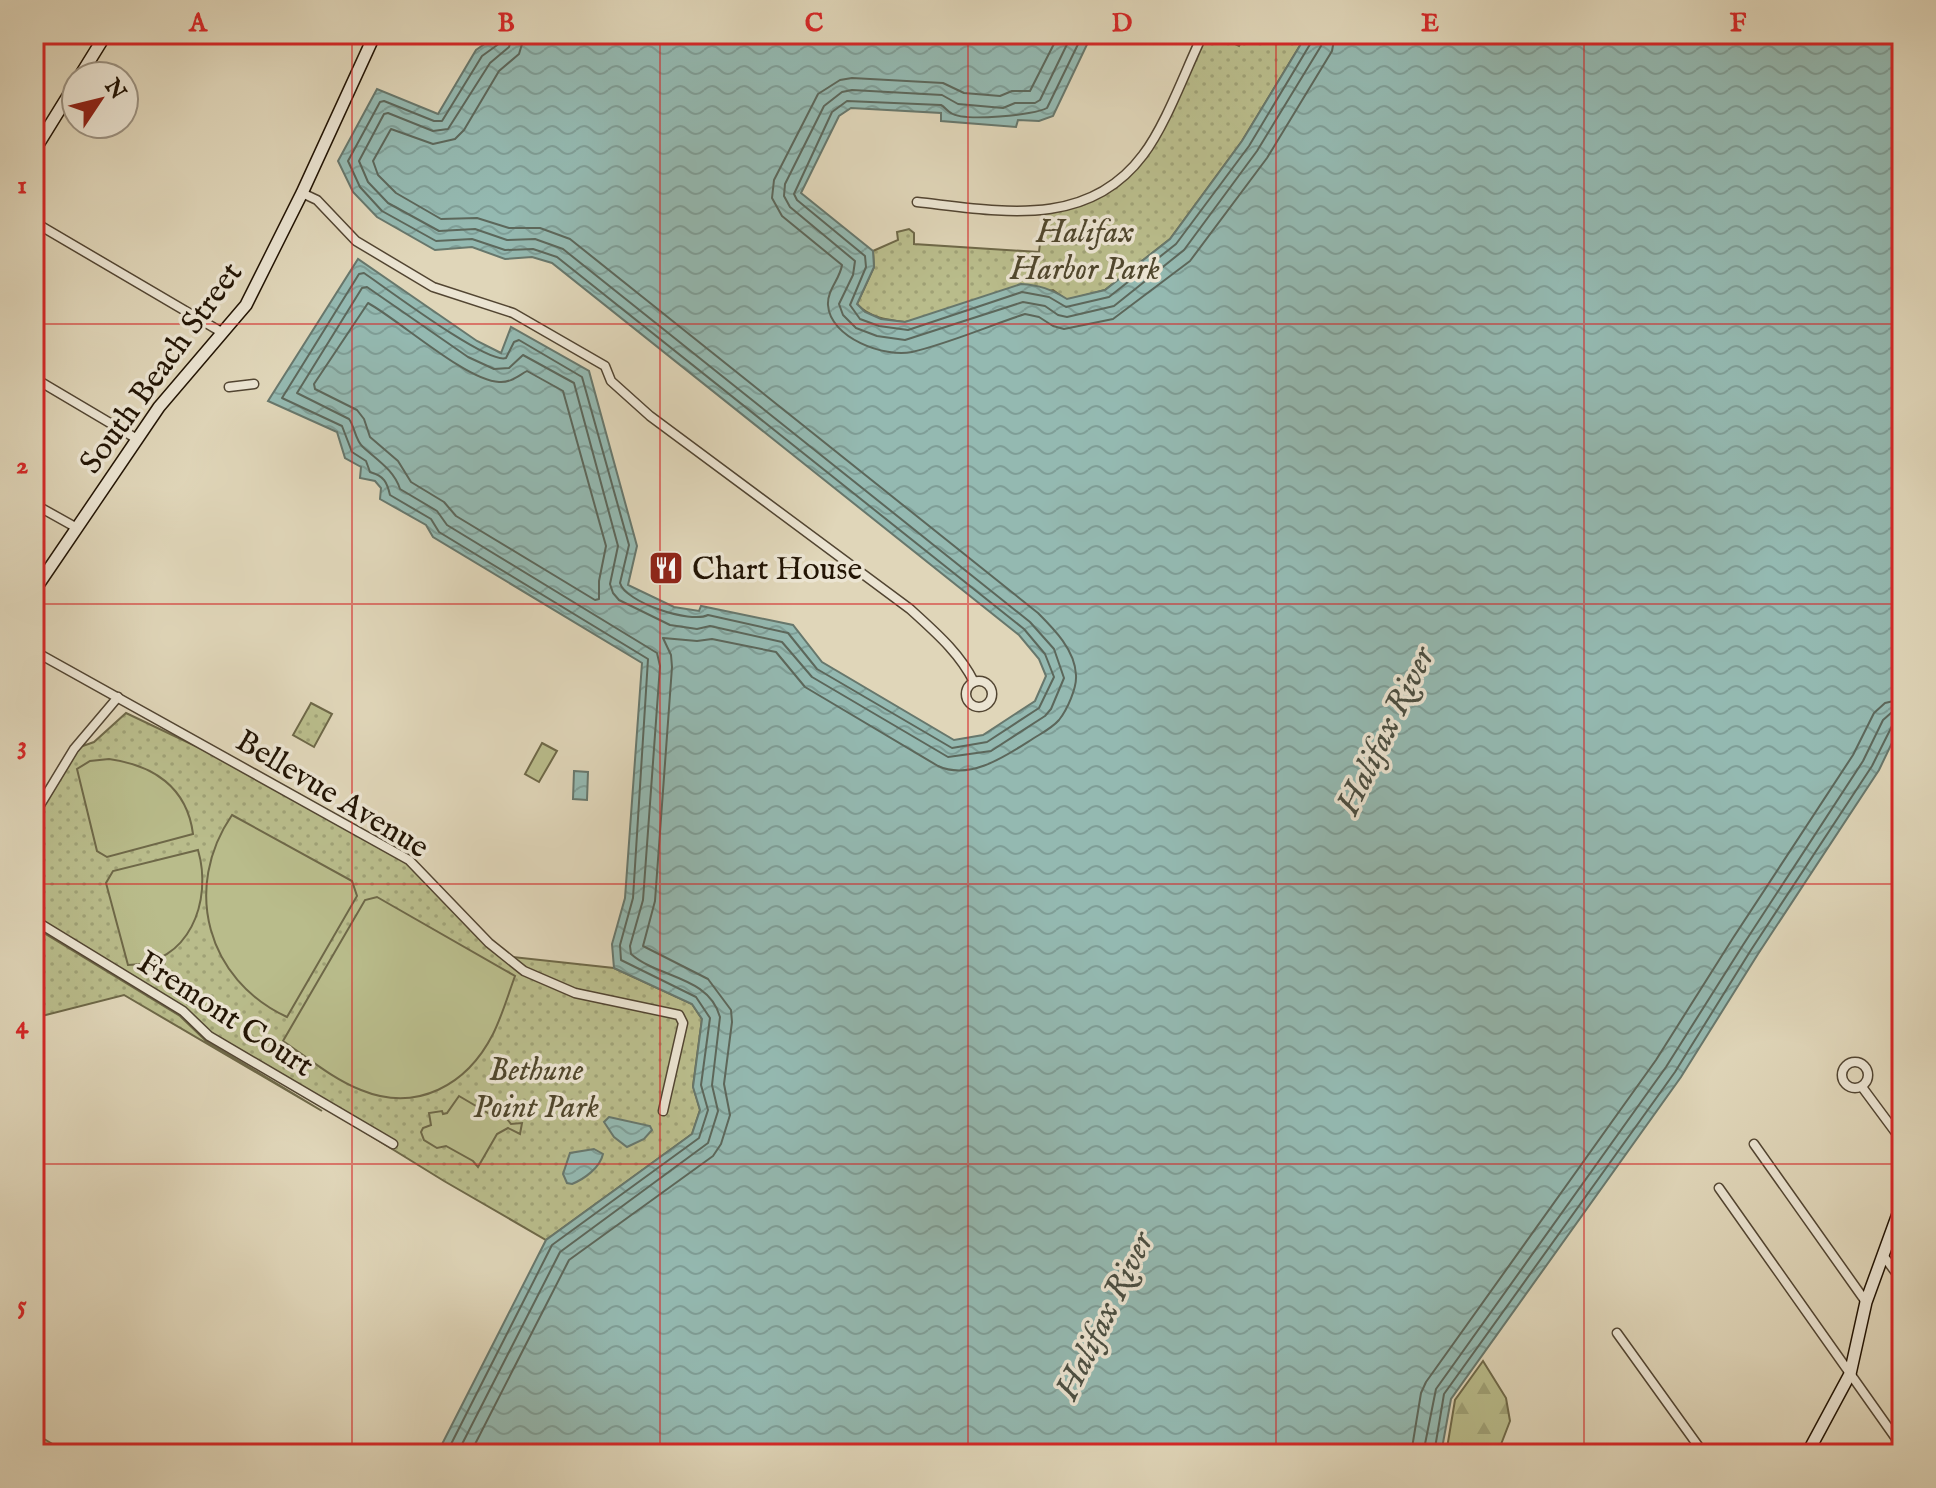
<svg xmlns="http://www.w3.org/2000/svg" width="1936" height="1488" font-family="'IM FELL English',serif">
  <defs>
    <pattern id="forest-firs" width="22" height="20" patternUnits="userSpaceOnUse" patternTransform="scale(2)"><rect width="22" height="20" fill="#b9bc8b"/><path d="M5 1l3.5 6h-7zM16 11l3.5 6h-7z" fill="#9fa176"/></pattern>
    <pattern id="park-dots" width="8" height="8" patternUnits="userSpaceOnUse" patternTransform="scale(2)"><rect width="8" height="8" fill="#b9bc8b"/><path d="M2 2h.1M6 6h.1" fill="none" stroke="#9fa176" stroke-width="1.8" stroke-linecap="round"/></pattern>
    <pattern id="water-waves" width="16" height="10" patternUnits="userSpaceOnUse" patternTransform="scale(2)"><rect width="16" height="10" fill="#94b9b1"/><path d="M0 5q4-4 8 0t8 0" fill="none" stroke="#7f9e97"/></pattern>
  </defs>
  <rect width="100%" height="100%" fill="#e0d6b9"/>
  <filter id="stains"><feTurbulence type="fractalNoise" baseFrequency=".0025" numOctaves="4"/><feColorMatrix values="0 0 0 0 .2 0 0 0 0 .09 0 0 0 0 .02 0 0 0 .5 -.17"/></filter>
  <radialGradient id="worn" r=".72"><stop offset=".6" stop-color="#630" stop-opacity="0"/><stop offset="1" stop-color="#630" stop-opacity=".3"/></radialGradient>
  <!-- forest -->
  <g fill="url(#forest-firs)" stroke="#6e6848" stroke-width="2">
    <path d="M1483,1361l23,37 4,23 -10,26 5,7h-59l9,-54z"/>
    <path d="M34,1433l27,16 -3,5h-24z"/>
  </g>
  <!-- park -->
  <g fill="url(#park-dots)" stroke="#6e6848" stroke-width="2">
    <path d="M1245,34h62l-65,107 -72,98 -65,51 -38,10 -14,-10 -148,32c-18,-2 -35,-4 -48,-18l17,-37 -1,-16 25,-11 -1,-8 12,-3 5,4v11l125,8 5,-42 63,-20 38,-37 57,-118 21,3 16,8z"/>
    <path d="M311,703l21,11 -18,33 -21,-12z"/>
    <path d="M126,713l145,69 138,78 95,96 110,12 78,36 10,15 -9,67 7,24 -8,24 -146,106 -102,-59 -235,-145 -26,-25 -149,-90v-106l40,-66 20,-7z"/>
    <path d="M34,927l146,89 26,25 116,70 -198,-116 -90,23z"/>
  </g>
  <!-- garden -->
  <g fill="#b9bc8b" stroke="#6e6848" stroke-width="2">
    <path d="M542,743l15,8 -18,31 -14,-8z"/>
    <path d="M109,759c44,6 78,28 84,75l-86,23 -10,-6 -20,-82 13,-8z"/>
    <path d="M232,815l120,66 5,15 -70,121c-80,-37 -105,-129 -55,-202z"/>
    <path d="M198,850c15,51 -9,115 -70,115l-22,-82 7,-12z"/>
    <path d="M377,897l138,79c-7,19 -13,40 -22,58 -26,51 -76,79 -132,56 -28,-11 -53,-32 -78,-49l82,-141z"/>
    <path d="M459,1096l34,20 10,-2 8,10 11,-1 -2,11 -12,-6 -11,6 -19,33 -5,-6 -27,-15 -9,2 -13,-8 -3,-8 2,-4 8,-3 -2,-12 13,-2 1,3 4,-1z"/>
  </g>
  <!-- water -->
  <g fill="url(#water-waves)" stroke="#67776c" stroke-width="2">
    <path d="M499,34h593l-39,82 -14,5 -21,-1 -2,7 -75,-6v-8l-90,-5 -12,8 -38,77 72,58 1,16 -17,37 8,8 16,7 24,3 116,-38c18,1 30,5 46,15l38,-9 65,-51 72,-98 65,-107h595v688l-23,48 -121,184 -77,123 -230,322 -10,55h-1004l109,-214 146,-106 8,-24 -7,-23 9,-68 -10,-15 -78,-36 -2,-24 13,-46 17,-235 -209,-126 -7,-12 -46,-26 1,-11 -6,-7 -15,-3 1,-11 -16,-9 -8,-26 -69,-31 90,-142 119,82 24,12 10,-26 78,44 48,175 -9,39 46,22 25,4 2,-5 92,19 29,37 132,78 29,-5 52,-34 11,-25 -7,-17 -20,-24 -467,-372 -20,-6 -27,2 -33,-12 -37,3 -58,-33 -24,-25 -15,-31 39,-72 61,25 38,-64z"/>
    <path d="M574,771l14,1 -1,28 -14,-1z"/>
    <path d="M609,1117l41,9 2,4 -8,9 -17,8 -13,-10 -10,-15z"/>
    <path d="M594,1149l9,5c-3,14 -19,25 -31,30l-5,-1 -4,-9 7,-21z"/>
  </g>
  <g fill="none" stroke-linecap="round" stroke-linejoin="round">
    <!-- shore -->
    <g stroke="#5c675b" stroke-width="2">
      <path d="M1059,34l-29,57h-18l-12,5 -36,-3 -21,-10 -91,-5 -12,2 -22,14 -44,86 -2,18 10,18 60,49c-2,14 -15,25 -14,40 2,33 57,53 84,47 38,-9 76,-26 113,-38l14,3 14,9 11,3 49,-10 77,-58 77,-103 65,-107 3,-17"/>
      <path d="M1072,34l-32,66 -5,3h-20l-12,5 -45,-4 -16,-9 -90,-5 -10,2 -18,14 -39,78 -1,12 6,11 65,54 -2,14 -14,29 4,11 13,13 21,8 28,4 118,-38 22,4 13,9 9,2 47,-11 70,-56 73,-99 64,-105 2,-12"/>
      <path d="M1083,34l-36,74c-12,7 -83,14 -96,5 -4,-2 -6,-6 -10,-8l-94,-4 -15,11 -38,82 3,6 68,56 1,11 -16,38 10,14 19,7 29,4 114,-38 27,5 17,10 43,-10 67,-53 73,-98 63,-105 1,-7"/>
      <path d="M368,303c31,17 99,78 131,79 11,1 19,-6 28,-11l36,20 43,155 -7,35v18l-4,1 -139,-84 -12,-14 -33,-20 -13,-21 -28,-24 -6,-18 -7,-9 -42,-21 -1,-5z"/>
      <path d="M446,1454l106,-209 147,-107 9,-28 -7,-25 9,-67 -14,-21 -75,-37 -1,-15 13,-47 15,-239 -209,-127 -8,-13 -41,-24c-3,-13 -6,-19 -20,-23l-4,-11 -14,-9 -10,-26 -60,-28 77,-124 5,-1c22,15 124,92 142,85l8,-16 5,-2 63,37 47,168 -9,38c5,19 70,41 88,32l80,18 29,36 135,79 35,-6 52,-34 15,-31 -9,-23 -21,-25 -467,-372 -24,-8 -28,1 -33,-11 -36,2 -54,-30 -22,-24 -12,-26 32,-59 4,-1 50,20h8l40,-65 18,-13 3,-9"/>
      <path d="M457,1454l103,-202 148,-109 10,-32 -6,-26 8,-68c-11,-41 -62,-39 -89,-63l-1,-8 13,-46 17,-234 -3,-13 -210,-128 -10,-14 -37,-22c-6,-19 -23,-29 -37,-42 -8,-7 -8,-20 -14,-28l-52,-26 65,-105 5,-1 101,70 26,12 15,-1 14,-13 51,28 44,163 -8,38 3,9 6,7 51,25 27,4 13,-3 72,16 30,35 136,80 43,-6 54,-35 6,-7 13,-31 -10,-29 -24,-27 -467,-373 -28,-10 -28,1 -32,-11 -36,2 -51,-28 -20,-21 -9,-21 25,-47 4,-1 45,18 15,-2 42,-66 19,-16 4,-13"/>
      <path d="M470,1454l99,-194 144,-104 8,-12 9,-29 -6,-31 8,-62 -1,-12 -23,-31 -65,-33 12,-45 17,-234 -1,-12 -8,-17 34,3 15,-2 64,13 29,35 133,79c33,15 69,-11 96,-28 8,-5 18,-10 25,-18 8,-10 18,-32 17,-45 -1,-25 -22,-46 -38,-62l-468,-374 -30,-11h-31l-32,-10 -36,1 -45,-26 -18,-18 -5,-14 18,-32 42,15 22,-5 9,-9 35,-59 20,-17 6,-20"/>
      <path d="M1411,1454l10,-61 5,-11 230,-322 77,-122 120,-183 21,-42 11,-10 17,-4"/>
      <path d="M1423,1454l13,-65 230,-322 77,-122 120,-184 20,-41 8,-7 11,-2"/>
      <path d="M1434,1454l10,-60 231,-322 76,-122 121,-184 20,-40 10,-5"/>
    </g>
    <!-- street casing -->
    <g stroke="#524532" stroke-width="11">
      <g id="street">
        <path d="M302,193l15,7 39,41 77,46 80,26 92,53 6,15 39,35 260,193c25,23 49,43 64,73"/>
        <path d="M917,202c82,9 170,28 226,-47 23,-30 43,-86 60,-121"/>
        <path d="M34,222l189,111"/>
        <path d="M34,378l103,61"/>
        <path d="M229,387l25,-3"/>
        <path d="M34,504l43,24"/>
        <path d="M34,651l375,209 80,83 35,28 51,22 104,22 4,8 -20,88"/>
        <circle cx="979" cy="694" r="13"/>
        <path d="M34,815l40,-66 44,-52"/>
        <path d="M34,920l149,91 26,25 184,108"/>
        <circle cx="1855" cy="1075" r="13"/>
        <path d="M1862,1087l40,54"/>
        <path d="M1754,1144l112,158"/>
        <path d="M1719,1188l183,259"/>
        <path d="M1883,1255l19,26"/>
        <path d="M1617,1333l87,121"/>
      </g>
    </g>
    <!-- secondary casing -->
    <g stroke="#231505" stroke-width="14">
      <g id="secondary">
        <path d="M80,76l26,-42"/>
        <path d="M34,151l42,-68"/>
        <path d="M34,591l125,-184 87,-102 56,-112 73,-159"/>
        <path d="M1807,1454l43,-80 16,-72 36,-99"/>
      </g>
    </g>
    <!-- street -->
    <use href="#street" stroke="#ebe4d2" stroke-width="8"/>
    <!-- secondary -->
    <use href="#secondary" stroke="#ebe4d2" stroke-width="11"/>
  </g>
  <!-- grid -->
  <path fill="none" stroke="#d62828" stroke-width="2" stroke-opacity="0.55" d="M352,34v1420M660,34v1420M968,34v1420M1276,34v1420M1584,34v1420M34,324h1868M34,604h1868M34,884h1868M34,1164h1868"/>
  <!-- icons -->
  <defs>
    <g id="restaurant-square" transform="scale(1.8)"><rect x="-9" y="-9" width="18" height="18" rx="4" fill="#8f2418" stroke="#ebe4d2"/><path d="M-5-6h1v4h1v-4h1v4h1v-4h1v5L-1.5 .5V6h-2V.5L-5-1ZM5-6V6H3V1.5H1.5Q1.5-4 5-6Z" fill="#fff"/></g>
  </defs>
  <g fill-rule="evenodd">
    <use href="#restaurant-square" x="666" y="568"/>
  </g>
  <g text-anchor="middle" stroke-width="7" stroke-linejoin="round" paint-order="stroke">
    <!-- park labels -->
    <g font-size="32" font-style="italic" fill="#50472d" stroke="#ebe4d2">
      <text x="1085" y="242">Halifax<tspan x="1085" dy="37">Harbor Park</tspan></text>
      <text x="536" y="1080">Bethune<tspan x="536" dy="37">Point Park</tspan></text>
    </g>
    <!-- street labels -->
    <g font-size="32" fill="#231505" stroke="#ebe4d2">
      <text transform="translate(160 367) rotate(-54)" y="11">South Beach Street</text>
      <text transform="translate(333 793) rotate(31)" y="11">Bellevue Avenue</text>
      <text transform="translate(226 1013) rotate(33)" y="11">Fremont Court</text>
    </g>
    <!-- poi labels -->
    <g font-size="32" fill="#231505" stroke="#ebe4d2" text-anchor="start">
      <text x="692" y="579">Chart House</text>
    </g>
    <!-- water labels -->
    <g font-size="34" font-style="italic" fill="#4b4e41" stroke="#ebe4d2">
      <text transform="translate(1384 730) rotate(-64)" y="12">Halifax River</text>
      <text transform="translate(1103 1315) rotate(-64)" y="12">Halifax River</text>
    </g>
  </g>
  <!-- margin -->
  <rect width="1936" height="1488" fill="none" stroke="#e0d6b9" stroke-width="88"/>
  <!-- north arrow -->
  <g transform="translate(100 100) rotate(55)"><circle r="38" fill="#ebe4d2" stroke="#9b9180" stroke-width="2"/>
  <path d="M0-6L14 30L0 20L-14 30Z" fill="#8f2418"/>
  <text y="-12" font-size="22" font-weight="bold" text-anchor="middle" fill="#231505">N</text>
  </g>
  <rect x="44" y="44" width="1848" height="1400" fill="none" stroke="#d62828" stroke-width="3"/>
  <g font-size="26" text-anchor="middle" font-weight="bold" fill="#d62828">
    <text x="198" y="31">A</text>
    <text x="506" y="31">B</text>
    <text x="814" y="31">C</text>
    <text x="1122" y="31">D</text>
    <text x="1430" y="31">E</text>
    <text x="1738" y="31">F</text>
    <text x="22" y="193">1</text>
    <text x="22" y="473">2</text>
    <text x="22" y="753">3</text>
    <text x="22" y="1033">4</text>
    <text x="22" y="1313">5</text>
  </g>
  <rect width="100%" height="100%" filter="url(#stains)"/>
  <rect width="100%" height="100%" fill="url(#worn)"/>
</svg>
